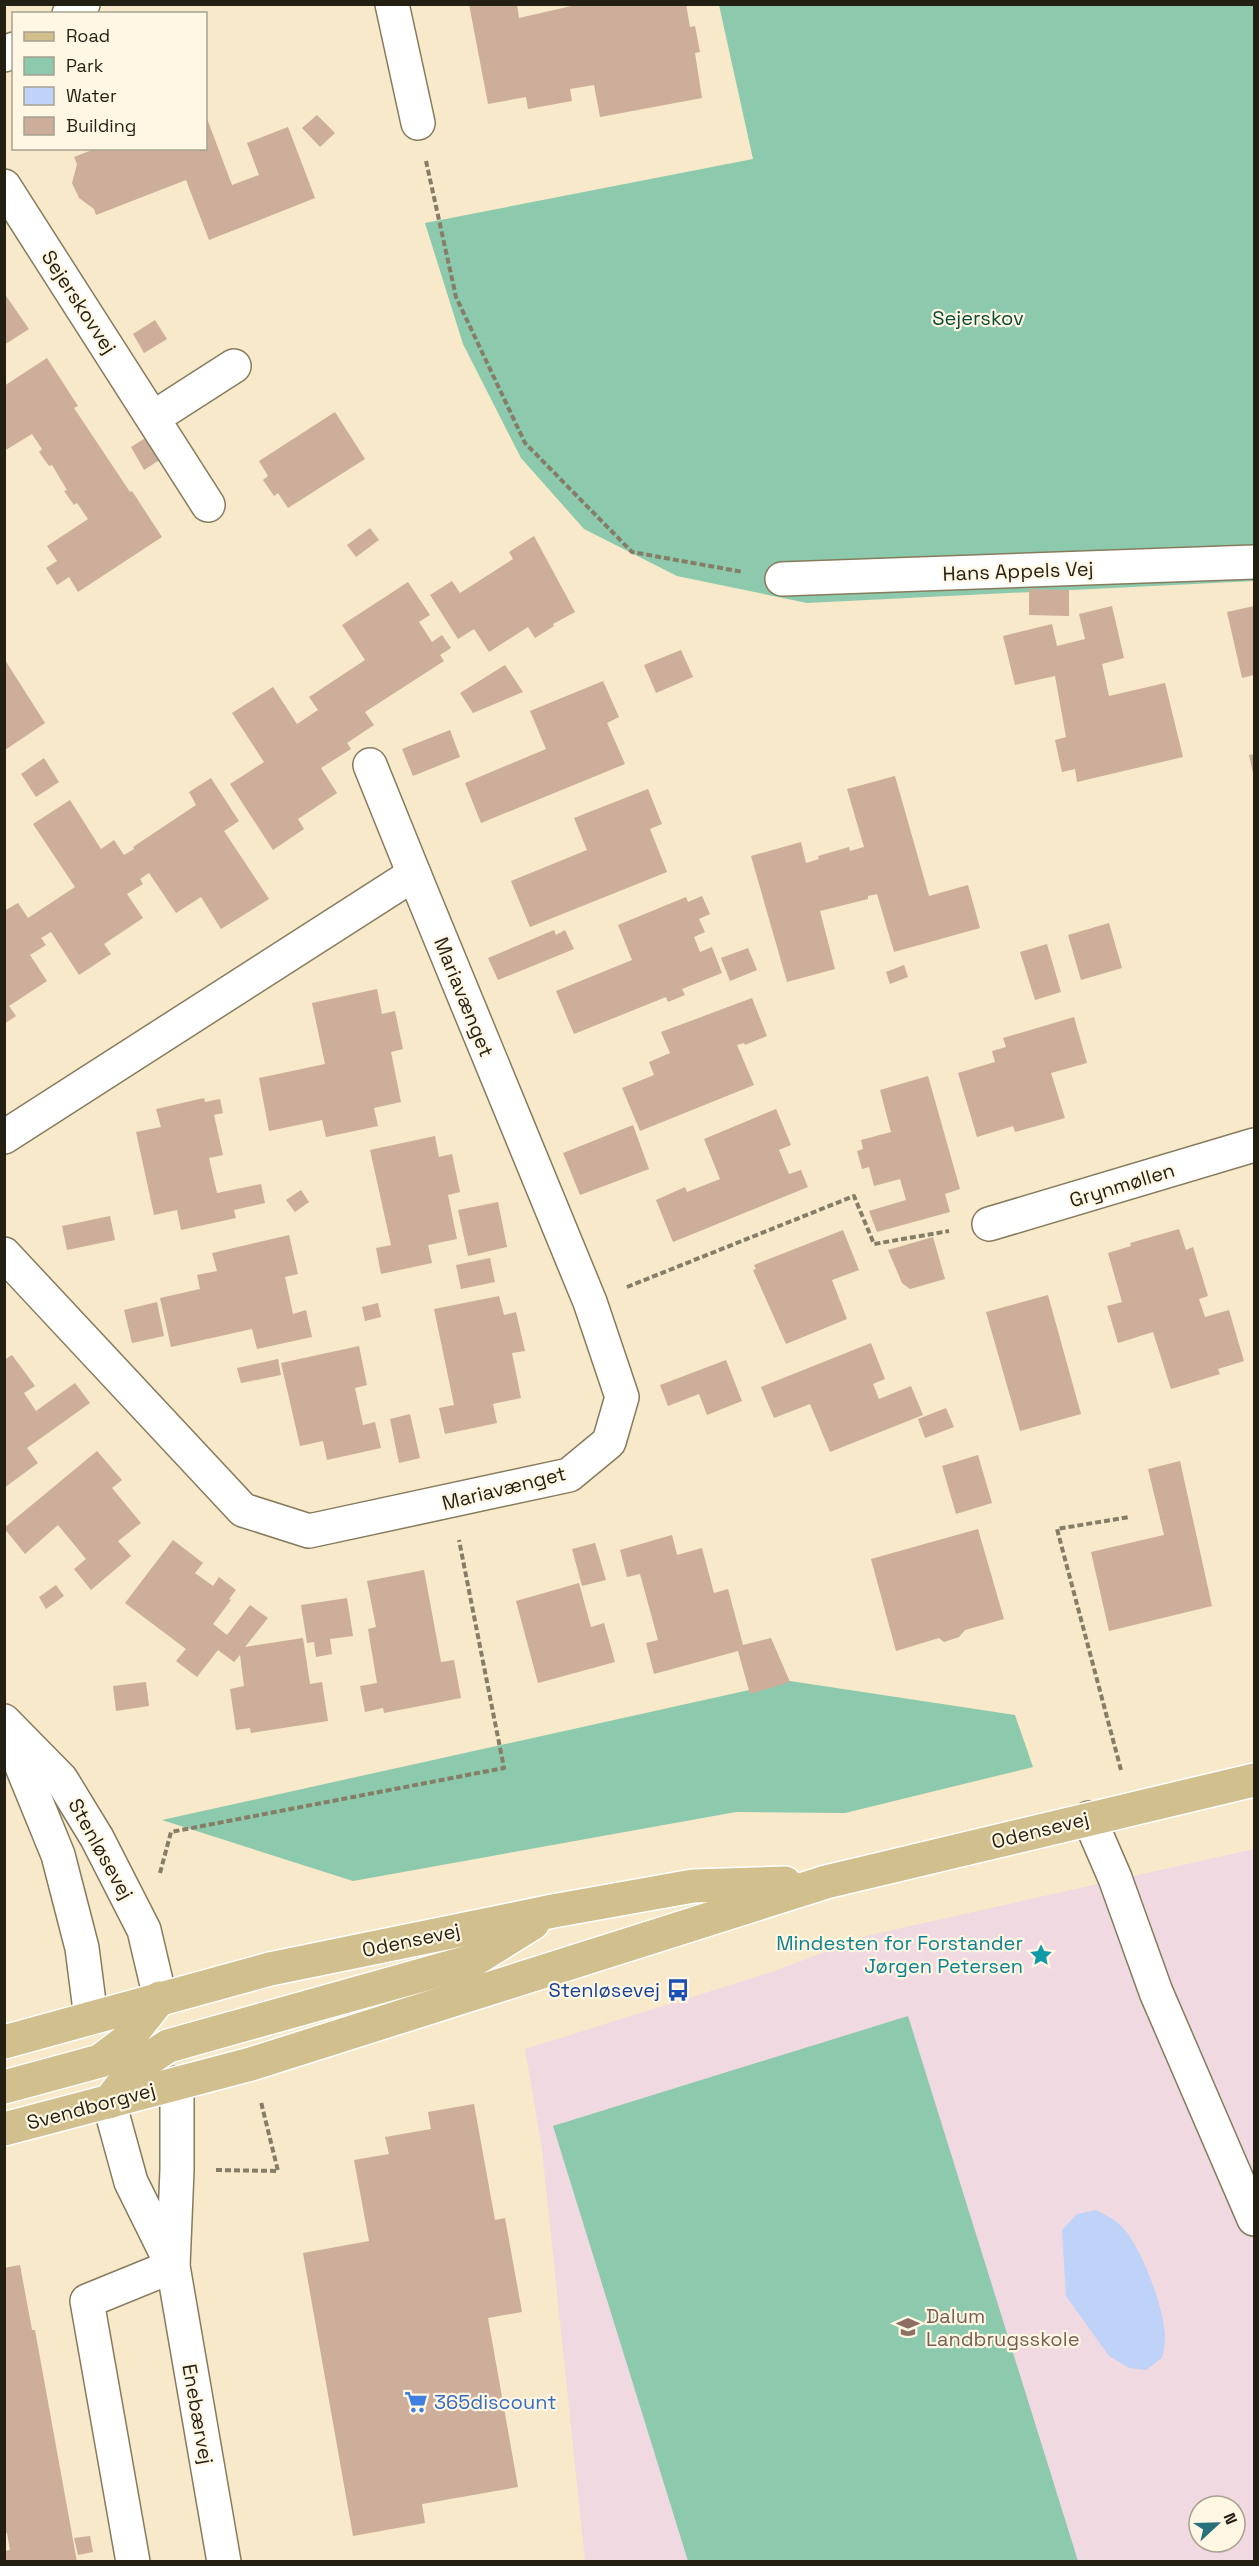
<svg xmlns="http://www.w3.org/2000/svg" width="1259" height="2566" font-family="'Space Grotesk',sans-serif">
  <rect width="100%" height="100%" fill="#f7e9c9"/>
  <!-- education -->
  <path fill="#f1d9e2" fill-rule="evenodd" d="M1254,1849v712h-669l-43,-412 -17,-100 247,-77 94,-36zM1199,2506h36v36h-36z"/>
  <!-- green -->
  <g fill="#8dc9ad">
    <path d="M719,5h535v576l-447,22 -130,-27 -93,-47 -63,-71 -58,-114 -38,-121 328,-64z"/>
    <path d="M790,1681l225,34 18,52 -188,46 -109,-1 -383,69 -191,-61z"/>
    <path d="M908,2016l170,545h-390l-135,-435z"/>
  </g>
  <!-- water -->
  <path fill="#bfd2f8" d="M1096,2210c9,5 21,10 27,18 19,20 43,84 42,112 0,6 -2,12 -3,18l-16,12 -17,-2 -20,-12 -43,-60 -4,-66 15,-16z"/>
  <!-- building -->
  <g fill="#ccae9a">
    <path d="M469,4h48l2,14 61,-14h106l4,23 5,-1 5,26 -5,1 7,45 -102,19 -6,-32 -24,4 2,12 -44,8 -2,-12 -38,7z"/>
    <path d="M317,115l18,18 -15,14 -18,-19z"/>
    <path d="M206,116l26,69 27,-10 -12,-32 41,-16 27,71 -106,42 -23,-60 -90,35 -2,-6 -15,-11 -7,-15 5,-19 -3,-7 23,-9h109z"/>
    <path d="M4,293l25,36 -25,16z"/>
    <path d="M155,320l12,19 -23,14 -11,-19z"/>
    <path d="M47,358l31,48 -4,2 56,84 2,-1 30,46 -84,55 -9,-15 -12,8 -11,-17 11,-7 -10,-15 41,-27 -11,-16 -3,2 -10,-14 3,-1 -15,-25 -3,1 -10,-14 3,-3 -10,-15 -28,17v-65z"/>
    <path d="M335,412l30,47 -77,49 -10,-15 -4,3 -11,-16 5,-4 -9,-15z"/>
    <path d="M147,437l14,22 -17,11 -13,-23z"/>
    <path d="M370,528l9,12 -23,17 -9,-12z"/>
    <path d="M534,536l41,76 -22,12 1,2 -19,12 -7,-11 -39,25 -15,-23 -16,10 -28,-44 22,-14 8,12 53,-34 -4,-7z"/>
    <path d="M408,582l22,33 -11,7 13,20 10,-7 9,13 -11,7 4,6 -79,51 9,13 -27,18 4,6 -30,19 16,25 -39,26 6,10 -31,21 -43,-66 34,-22 -32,-49 41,-26 24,37 21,-14 -9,-13 56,-37 -23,-35z"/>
    <path d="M1029,589l40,1v26l-40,-1z"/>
    <path d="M1112,606l12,52 -22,6 7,32 56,-13 18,74 -106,25 -2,-13 -13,3 -7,-32 11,-3 -11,-61 -40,9 -12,-49 49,-12 5,22 28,-7 -6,-25z"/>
    <path d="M1254,606v69l-12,3 -15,-66z"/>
    <path d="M681,650l12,27 -37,16 -12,-28z"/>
    <path d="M5,660l40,63 -40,27z"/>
    <path d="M505,665l18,27 -50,21 -13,-20z"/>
    <path d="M603,681l16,36 -12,6 18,41 -144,59 -16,-40 81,-34 -16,-38z"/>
    <path d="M450,730l10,27 -47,19 -11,-27z"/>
    <path d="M1254,754v24l-5,-23z"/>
    <path d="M44,758l15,24 -23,15 -15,-23z"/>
    <path d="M895,776l34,120 39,-11 12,43 -86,24 -17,-58 -9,2v3l-48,12 15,58 -48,13 -36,-126 50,-14 5,21 13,-4 -1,-3 31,-9 1,4 14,-4 -17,-58z"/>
    <path d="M211,778l28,43 -15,10 45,68 -48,30 -20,-32 -25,16 -27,-40 -9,6 3,5 -16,10 16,24 -39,26 7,10 -32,21 -28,-43 -10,6 5,7 -16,10 17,26 -38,25 7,10 -12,8v-113l14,-8 10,15 47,-31 -42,-63 37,-24 31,49 13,-9 10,15 10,-6 -1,-2 63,-42 -7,-13z"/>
    <path d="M648,789l14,35 -12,5 17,43 -137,55 -19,-46 76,-31 -13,-32z"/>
    <path d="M702,896l8,18 -11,5 6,13 -11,5 6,15 12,-5 10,26 -40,16 3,6 -17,7 -2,-5 -92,37 -18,-43 76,-31 -14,-35 68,-28 2,5z"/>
    <path d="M1109,923l13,45 -41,12 -13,-45z"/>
    <path d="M554,930l2,5 9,-5 9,19 -76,31 -10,-22z"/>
    <path d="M1047,944l14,48 -26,8 -15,-48z"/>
    <path d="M748,948l9,22 -27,11 -9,-23z"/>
    <path d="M904,965l4,12 -18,7 -4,-12z"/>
    <path d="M377,989l5,25 13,-3 8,38 -12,3 10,50 -27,6 4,18 -52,11 -4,-17 -53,11 -10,-53 66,-14 -13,-61z"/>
    <path d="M752,998l15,38 -22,9 -1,-2 -7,2 17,40 -114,46 -18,-43 32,-13 -5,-13 21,-9 -9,-21z"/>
    <path d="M1074,1017l13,46 -36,10 14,45 -50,14 -2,-6 -36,11 -19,-64 37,-11 -3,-11 14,-4 -3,-9z"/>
    <path d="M928,1076l32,113 -15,5 5,18 -73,20 -8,-21 37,-11 -6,-21 -26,7 -5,-19 -7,2 -5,-18 6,-2 -2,-9 30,-8 -11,-42z"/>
    <path d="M204,1098l1,4 15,-3 3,14 -9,2 9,40 -14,3 8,35 44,-9 4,19 -31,7 2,8 -55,12 -4,-20 -23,5 -18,-83 25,-5 -5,-18z"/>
    <path d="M776,1109l15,36 -12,5 10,24 12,-4 7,17 -135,55 -17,-42 29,-13 2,5 33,-13 -16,-40z"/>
    <path d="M633,1125l16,44 -69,26 -17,-42z"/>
    <path d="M435,1136l4,21 13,-3 8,38 -12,3 9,44 -29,6 4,18 -51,11 -5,-26 15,-3 -21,-95z"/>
    <path d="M301,1190l8,12 -14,10 -9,-12z"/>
    <path d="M498,1202l9,45 -39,9 -10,-46z"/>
    <path d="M110,1216l5,24 -48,10 -5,-24z"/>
    <path d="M1179,1229l7,21 7,-3 15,49 -9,3 6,18 24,-7 15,51 -26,8 2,5 -49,15 -18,-57 -35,11 -11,-37 15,-4 -14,-49 23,-7 -1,-3z"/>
    <path d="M843,1230l16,40 -27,10 15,39 -61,25 -33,-74 3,-1 -2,-4z"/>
    <path d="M289,1235l9,39 -13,3 8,37 13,-4 6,27 -55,12 -5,-20 -81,18 -11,-49 40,-9 -3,-14 20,-4 -5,-18z"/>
    <path d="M933,1237l12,42 -35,10 -8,-6 -14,-33z"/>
    <path d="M490,1258l5,24 -34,7 -5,-24z"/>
    <path d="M1048,1295l33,119 -61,17 -34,-119z"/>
    <path d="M499,1296l5,19 12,-3 9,39 -13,2 9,45 -28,6 4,19 -52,11 -6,-26 15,-3 -20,-96z"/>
    <path d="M157,1302l7,34 -32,7 -8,-33z"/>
    <path d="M378,1303l3,14 -16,4 -3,-14z"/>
    <path d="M871,1343l14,36 -12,5 6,15 32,-13 12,29 -93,37 -20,-48 -36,14 -13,-31z"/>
    <path d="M359,1346l8,39 -12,3 8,37 12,-3 6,26 -54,12 -4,-19 -23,5 -19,-83z"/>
    <path d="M12,1355l23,31 -11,7 12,18 39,-28 15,20 -63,45 11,15 -34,25v-128z"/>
    <path d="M278,1359l3,16 -40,8 -4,-15z"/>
    <path d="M726,1360l16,41 -35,14 -8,-21 -31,12 -8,-21z"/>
    <path d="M946,1408l8,19 -29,11 -7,-19z"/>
    <path d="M410,1414l10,44 -21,5 -9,-44z"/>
    <path d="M97,1451l25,29 -10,8 29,35 -23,18 13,15 -40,34 -17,-21 12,-10 -28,-34 -33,29 -21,-26z"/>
    <path d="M978,1455l14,48 -36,11 -14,-48z"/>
    <path d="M1180,1461l32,145 -103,25 -18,-79 73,-17 -16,-66z"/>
    <path d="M978,1529l26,90 -39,11 -6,7 -15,5 -5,-4 -43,13 -25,-92z"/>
    <path d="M672,1535l5,20 25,-7 12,45 14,-4 15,56 28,-7 19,44 -40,12 -12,-43 -84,23 -8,-31 12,-3 -18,-66 -13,3 -7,-27z"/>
    <path d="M173,1540l30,23 -8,10 18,13 6,-9 17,13 -7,9 2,1 -18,24 14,11 23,-30 18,13 -23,29 58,-9 7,46 12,-2 6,39 -77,12 -1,-5 -14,2 -6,-41 14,-3 -4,-31 -6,7 -16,-12 -21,27 -21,-16 10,-12 -61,-46z"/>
    <path d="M595,1543l11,37 -24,6 -10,-37z"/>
    <path d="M424,1570l17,92 13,-2 7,38 -77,15 -1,-5 -18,4 -5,-26 17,-3 -9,-54 8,-2 -9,-46z"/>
    <path d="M579,1583l12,44 13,-4 11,39 -77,21 -22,-82z"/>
    <path d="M56,1585l8,11 -18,13 -7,-12z"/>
    <path d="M347,1598l6,38 -23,3 2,15 -16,3 -2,-15 -7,1 -6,-38z"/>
    <path d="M146,1682l3,24 -33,5 -3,-25z"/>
    <path d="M474,2104l21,116 10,-2 17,94 -34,6 30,169 -96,17 3,19 -72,13 -50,-283 66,-12 -15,-81 35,-6 -4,-17 46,-8 -3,-17z"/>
    <path d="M20,2265l12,65h3l42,232h-73v-11l6,-1 -3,-17 -3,1v-266z"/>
    <path d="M90,2536l3,16 -15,3 -4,-17z"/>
  </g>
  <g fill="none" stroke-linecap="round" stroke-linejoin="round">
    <!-- minor casing -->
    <g stroke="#877b5e" stroke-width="36">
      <g id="minor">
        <path d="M392,4l26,119"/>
        <path d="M69,14l14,-10"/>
        <path d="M4,55l10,-6"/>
        <path d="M4,186l204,319"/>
        <path d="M153,418l81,-52"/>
        <path d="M782,579l472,-17"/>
        <path d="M370,765l44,109"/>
        <path d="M4,1137l410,-263 176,428 32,95 -13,45 -40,33 -260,56 -66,-21 -239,-256"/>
        <path d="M989,1224l265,-79"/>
        <path d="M4,1721l57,58 36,59 47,92 16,68"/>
        <path d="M9,1735l49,120 24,93 9,70"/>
        <path d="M1089,1818l26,60 41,114 98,227"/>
        <path d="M177,2083v87l-4,96 51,296"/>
        <path d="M109,2102l22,80 41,83"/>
        <path d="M133,2562l-46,-261 86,-35"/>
      </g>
    </g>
    <!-- major casing -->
    <g stroke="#fff" stroke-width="36">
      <g id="major">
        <path d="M4,2042l266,-73 283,-58 140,-25 92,-3"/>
        <path d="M4,2087l96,-26 25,-19 35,-44"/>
        <path d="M109,2102l26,-34 33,-22 304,-85 61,-38"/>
        <path d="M4,2129l247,-65 575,-182 428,-102"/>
      </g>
    </g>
    <!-- path -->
    <g stroke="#867d68" stroke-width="4" stroke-dasharray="6 3" stroke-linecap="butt">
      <path d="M426,161l30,136 69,146 107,109 111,20"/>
      <path d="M627,1287l227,-91 20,48 75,-13"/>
      <path d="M1121,1770l-64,-241 72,-12"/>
      <path d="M160,1873l11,-41 333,-64 -45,-228"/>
      <path d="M216,2170l62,1 -17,-69"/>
    </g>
    <!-- minor -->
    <use href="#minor" stroke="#fff" stroke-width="33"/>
    <!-- major -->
    <use href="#major" stroke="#d1c08d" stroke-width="33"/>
  </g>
  <!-- icons -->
  <defs>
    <g id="sight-bare" transform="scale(1.8)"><path d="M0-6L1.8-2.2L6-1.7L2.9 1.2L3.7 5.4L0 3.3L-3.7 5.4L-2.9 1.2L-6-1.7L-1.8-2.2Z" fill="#0f9aa8" stroke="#fff7e3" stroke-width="2.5" paint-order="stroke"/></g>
    <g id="bus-bare" transform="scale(1.8)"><path d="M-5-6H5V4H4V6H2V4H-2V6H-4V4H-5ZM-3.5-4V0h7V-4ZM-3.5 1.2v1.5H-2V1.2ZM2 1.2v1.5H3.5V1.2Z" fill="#1a4fb4" stroke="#fff7e3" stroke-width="2.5" paint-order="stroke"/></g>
    <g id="university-bare" transform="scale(1.8)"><path d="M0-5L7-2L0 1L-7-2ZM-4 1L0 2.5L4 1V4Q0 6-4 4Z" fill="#8d6e63" stroke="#fff7e3" stroke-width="2.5" paint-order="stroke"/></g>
    <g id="supermarket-bare" transform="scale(1.8)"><path d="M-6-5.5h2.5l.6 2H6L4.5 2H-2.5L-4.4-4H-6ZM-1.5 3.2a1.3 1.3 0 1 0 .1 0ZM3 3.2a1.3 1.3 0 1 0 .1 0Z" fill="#3f7fe0" stroke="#fff7e3" stroke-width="2.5" paint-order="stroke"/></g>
  </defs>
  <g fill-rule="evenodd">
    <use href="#sight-bare" x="1041" y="1955"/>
    <use href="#bus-bare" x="678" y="1990"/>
    <use href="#university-bare" x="908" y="2327"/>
    <use href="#supermarket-bare" x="416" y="2402"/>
  </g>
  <g text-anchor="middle" stroke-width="4.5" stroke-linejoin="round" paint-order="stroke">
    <!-- street labels -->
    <g font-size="20" fill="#241f13" stroke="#fff7e3">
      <text transform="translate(79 302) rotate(57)" y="7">Sejerskovvej</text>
      <text transform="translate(1018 571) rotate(-2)" y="7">Hans Appels Vej</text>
      <text transform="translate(464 997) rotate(68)" y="7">Mariavænget</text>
      <text transform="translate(1122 1185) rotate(-17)" y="7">Grynmøllen</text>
      <text transform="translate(504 1488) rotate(-14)" y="7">Mariavænget</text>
      <text transform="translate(1040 1830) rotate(-14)" y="7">Odensevej</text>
      <text transform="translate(101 1849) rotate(61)" y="7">Stenløsevej</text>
      <text transform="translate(411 1940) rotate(-12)" y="7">Odensevej</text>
      <text transform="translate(91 2106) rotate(-15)" y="7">Svendborgvej</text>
      <text transform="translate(198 2414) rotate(80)" y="7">Enebærvej</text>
    </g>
    <!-- park labels -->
    <g font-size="20" fill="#0b4c35" stroke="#fff7e3">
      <text x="978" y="325">Sejerskov</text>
    </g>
    <!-- culture labels -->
    <g font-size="20" fill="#0d838f" stroke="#fff7e3" text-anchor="end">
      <text x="1023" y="1950">Mindesten for Forstander<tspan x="1023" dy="23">Jørgen Petersen</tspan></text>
    </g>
    <!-- transit labels -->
    <g font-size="20" fill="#164399" stroke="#fff7e3" text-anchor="end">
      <text x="660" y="1997">Stenløsevej</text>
    </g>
    <!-- education labels -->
    <g font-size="20" fill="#785e54" stroke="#fff7e3" text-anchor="start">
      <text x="926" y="2323">Dalum<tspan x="926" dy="23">Landbrugsskole</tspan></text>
    </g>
    <!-- shop labels -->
    <g font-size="20" fill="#366cbe" stroke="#fff7e3" text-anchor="start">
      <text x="434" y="2409">365discount</text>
    </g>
  </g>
  <!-- border -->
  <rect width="1259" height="2566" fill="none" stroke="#241f13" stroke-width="12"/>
  <!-- legend -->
  <rect x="12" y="12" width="195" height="138" fill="#fff7e3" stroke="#a7a190" stroke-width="1.5"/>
  <rect x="24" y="32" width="30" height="9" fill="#d1c08d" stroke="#a7a190" stroke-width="1.5"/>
  <text x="66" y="42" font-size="18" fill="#241f13">Road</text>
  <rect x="24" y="57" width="30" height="18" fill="#8dc9ad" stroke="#a7a190" stroke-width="1.5"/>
  <text x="66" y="72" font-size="18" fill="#241f13">Park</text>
  <rect x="24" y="87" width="30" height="18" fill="#bfd2f8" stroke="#a7a190" stroke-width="1.5"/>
  <text x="66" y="102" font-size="18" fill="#241f13">Water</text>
  <rect x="24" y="117" width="30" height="18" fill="#ccae9a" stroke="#a7a190" stroke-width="1.5"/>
  <text x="66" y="132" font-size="18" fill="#241f13">Building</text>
  <!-- north arrow -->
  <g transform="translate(1217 2524) rotate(68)"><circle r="28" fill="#fff7e3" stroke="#a7a190" stroke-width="1.5"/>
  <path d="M0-4.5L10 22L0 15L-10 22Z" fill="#28707c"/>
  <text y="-9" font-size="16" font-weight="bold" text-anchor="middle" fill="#241f13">N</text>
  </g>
</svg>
